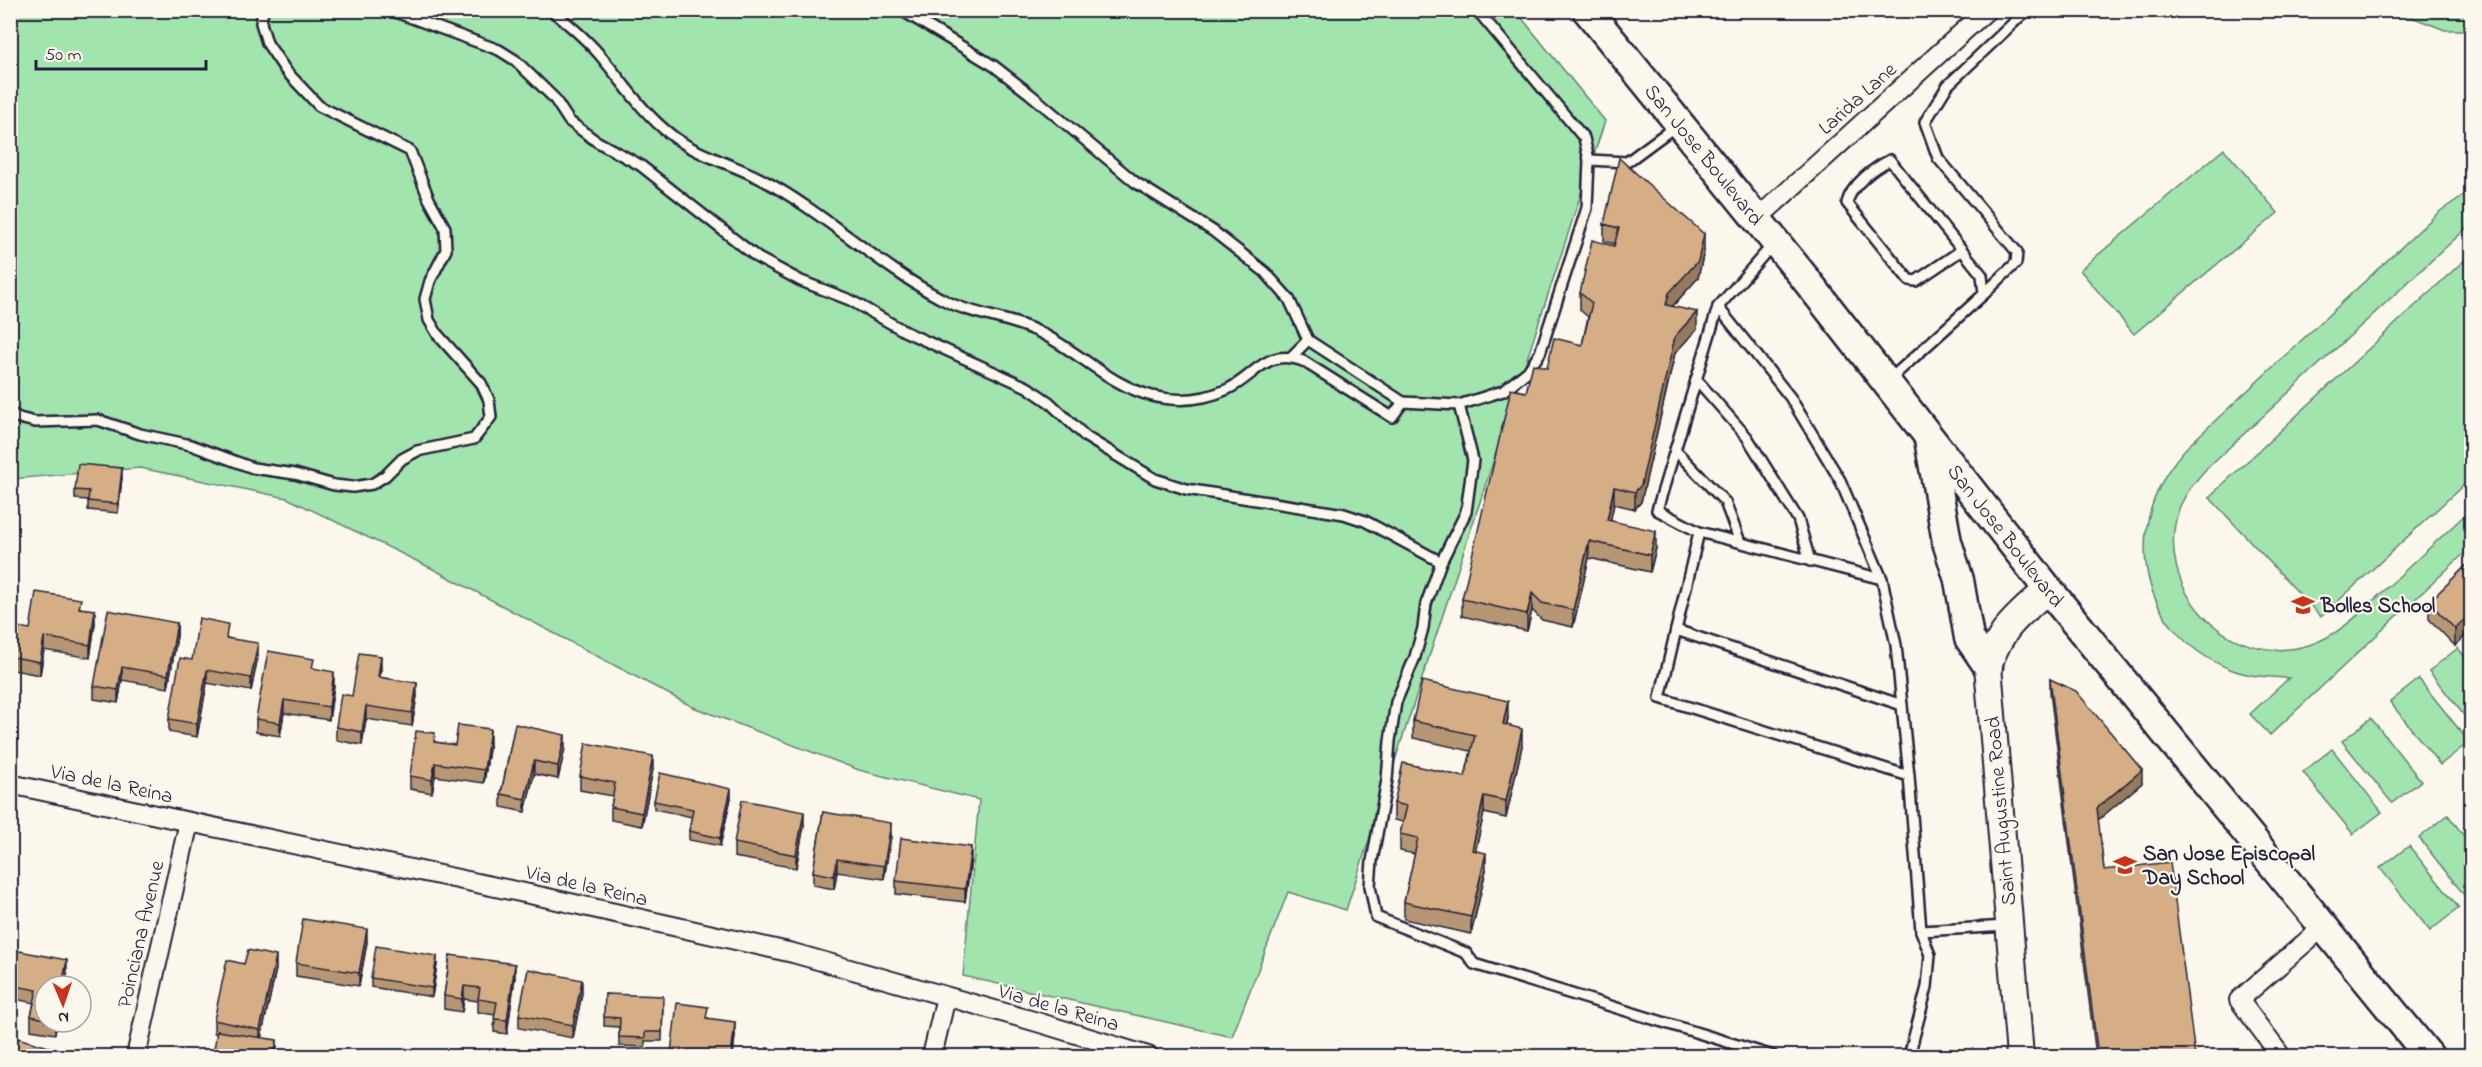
<svg xmlns="http://www.w3.org/2000/svg" width="2482" height="1067" font-family="'Indie Flower',sans-serif">
  <rect width="100%" height="100%" fill="#fbf7ec"/>
  <filter id="ink" filterUnits="userSpaceOnUse"><feTurbulence type="fractalNoise" baseFrequency=".0167" numOctaves="2"/><feDisplacementMap in="SourceGraphic" scale="12" xChannelSelector="R" yChannelSelector="G"/><feConvolveMatrix kernelMatrix="1 2 1 2 8 2 1 2 1" color-interpolation-filters="sRGB"/></filter>
  <g filter="url(#ink)">
    <!-- green -->
    <g fill="#a2e4ae" stroke="#628374" stroke-width="1.5">
      <path d="M11,11h1505l89,110 -259,789 -58,-18 -56,145 -269,-61 16,-176 -120,-30 -166,-63 -260,-138 -146,-71 -147,-30 -129,11z"/>
      <path d="M2396,11h75v19h-26z"/>
      <path d="M2224,149l54,64 -144,121 -54,-64z"/>
      <path d="M2471,190v34l-264,244c-11,12 -22,25 -28,41 -27,79 49,161 130,136 33,-10 58,-39 83,-62 26,-25 53,-49 79,-74v38l-201,188 -20,-21 39,-36c-20,-1 -40,-1 -59,-9 -96,-39 -111,-149 -43,-222l252,-235z"/>
      <path d="M2471,254v224l-150,139 -112,-120z"/>
      <path d="M2458,648l13,17v59l-42,-53z"/>
      <path d="M2419,679l50,63 -29,23 -50,-63z"/>
      <path d="M2371,718l50,63 -29,22 -50,-62z"/>
      <path d="M2332,749l50,63 -29,22 -50,-62z"/>
      <path d="M2448,815l23,30 1,54 -3,2 -50,-63z"/>
      <path d="M2409,846l50,62 -29,23 -50,-63z"/>
    </g>
    <g fill="none" stroke-linecap="round" stroke-linejoin="round">
      <!-- lane casing -->
      <g stroke="#22223b" stroke-width="14">
        <g id="lane">
          <path d="M390,10l109,40 16,10 39,38 15,23 27,20 44,24 118,93 43,23 49,19 56,32 121,55 22,15 37,35 69,42 31,10 158,25 21,7 76,41"/>
          <path d="M551,10c19,15 38,31 53,50 21,25 39,53 66,74 26,21 60,29 89,44 64,33 117,86 181,120 32,18 71,19 103,36 37,19 67,51 109,62 25,6 52,4 76,-7 29,-14 37,-41 75,-28l89,56 11,-15"/>
          <path d="M901,10l93,56 36,28 105,88 78,49 52,41 24,27 19,41 95,62 56,3 44,-14 25,-20 12,-18 47,-145 2,-48 -5,-22 -107,-128"/>
          <path d="M1589,160l38,2 50,-37"/>
          <path d="M1774,243l-56,64 -61,203 42,22 -39,166 249,78 12,155 86,-5"/>
          <path d="M1984,294l32,-31 1,-11 -79,-94 -13,-36 23,-37 79,-75"/>
          <path d="M1718,307l72,90 50,83 42,99 14,66 13,131"/>
          <path d="M1291,357l17,-17"/>
          <path d="M1696,379l51,58 51,82 12,42"/>
          <path d="M1889,380l95,-86 -2,-19 -92,-115c-16,8 -39,25 -43,43l62,77 7,1 46,-31"/>
          <path d="M1459,405l14,55 -7,52 -25,50 -15,42 -3,24 -8,29 -19,45 -6,39 -3,39 -15,81 -2,25 6,31 90,36 8,11 299,92"/>
          <path d="M10,413l9,5 16,4 63,-2 42,14 51,11 62,23 42,6 39,11 19,2 19,-3 13,-8 17,-17 15,-8 57,-12 17,-22 -2,-17 -8,-17 -43,-48 -9,-15 -4,-21 5,-18 16,-31 -1,-22 -16,-29 -19,-48 -91,-45 -33,-35 -19,-28 -6,-20 2,-13"/>
          <path d="M1675,450l50,52 15,40"/>
          <path d="M1699,532l183,47"/>
          <path d="M1676,630l226,75"/>
          <path d="M1909,1056l18,-69 3,-32 -9,-24"/>
        </g>
      </g>
      <!-- street casing -->
      <g stroke="#22223b" stroke-width="22">
        <g id="street">
          <path d="M1757,219l230,-209"/>
          <path d="M10,784l538,114 245,55 244,69 111,34"/>
          <path d="M136,1056l53,-234"/>
          <path d="M932,1056l14,-59"/>
          <path d="M2281,1056l-42,-56 84,-73"/>
        </g>
      </g>
      <!-- secondary casing -->
      <g stroke="#22223b" stroke-width="30">
        <path id="secondary" d="M2020,1056l-32,-390c13,-39 30,-50 60,-77"/>
      </g>
      <!-- primary casing -->
      <g stroke="#22223b" stroke-width="33">
        <g id="primary">
          <path id="s1" d="M1587,10l217,267 244,312 381,467"/>
          <path d="M1929,439l18,103 12,38 10,58 19,28"/>
        </g>
      </g>
      <!-- lane -->
      <use href="#lane" stroke="#fbf7ec" stroke-width="9"/>
      <!-- street -->
      <use href="#street" stroke="#fbf7ec" stroke-width="18"/>
      <!-- secondary -->
      <use href="#secondary" stroke="#fbf7ec" stroke-width="26"/>
      <!-- primary -->
      <use href="#primary" stroke="#fbf7ec" stroke-width="28"/>
    </g>
    <!-- wall -->
    <g fill="#b79673" stroke="#22223b" stroke-width="1.5">
      <path d="M1604,224l100,27 -6,27 -26,29 25,22 -22,24 -34,149 -6,7 -21,-5 -4,16 46,28 -6,24 -61,-14 -16,69 -31,-7 -10,-10 -5,21 -65,-15v-17l64,-207 21,-24 35,-23 6,-28 -8,-7v-17l35,-49 -11,-3z"/>
      <path d="M122,477l-4,36 -30,-3v-10l-13,-1v-9z"/>
      <path d="M2472,560v75l-3,-3 -14,14 -26,-27v-17z"/>
      <path d="M81,608l14,15 -5,35 -46,-8 -4,25 -27,-5v-13l17,-28z"/>
      <path d="M177,623v13l-9,52 -46,-8 -4,23 -24,-4v-13z"/>
      <path d="M228,638l30,18 -7,35 -44,-8 -10,54 -28,-5v-13l23,-59z"/>
      <path d="M314,668l20,17 -5,35 -45,-7 -4,23 -24,-4v-13z"/>
      <path d="M381,669l-1,8 37,19 -5,30 -46,-7 -4,26 -26,-5v-13l16,-31z"/>
      <path d="M2050,679l92,104 -44,37 6,50 91,186h-99l-46,-364z"/>
      <path d="M1508,718l-1,7 15,21 -16,72 -22,-5 -9,38 11,19 -15,64 -67,-15v-17l11,-48 -15,-3v-17l3,-12 -9,-2v-17l71,-26 6,-26 -58,-13v-17z"/>
      <path d="M515,724l50,24 -7,31 -24,-5 -9,38 -24,-5v-13z"/>
      <path d="M435,742l20,3 35,-3 -6,41 -49,-7 -3,17 -22,-4v-13z"/>
      <path d="M653,769l-11,57 -31,-6v-13l2,-11 -33,-6v-14z"/>
      <path d="M731,798l-11,48 -31,-6v-9l3,-14 -38,-8v-8z"/>
      <path d="M823,812l68,24 -7,43 -47,-7 -3,17 -21,-4v-13z"/>
      <path d="M804,825l-8,43 -62,-11v-14z"/>
      <path d="M971,860l-6,42 -69,-8v-13z"/>
      <path d="M367,942l-8,44 -63,-10v-13z"/>
      <path d="M450,955l65,22 -8,57 -13,-2 1,-17 -17,-3v-11l-14,-2 -2,13 -18,-3v-13z"/>
      <path d="M244,964l32,5 -15,69 16,15 -63,-20v-13z"/>
      <path d="M437,964l-5,33 -61,-10v-9z"/>
      <path d="M10,969l57,5 -22,12v36h12l-2,12 -24,-4v-14l3,-13 -24,-5z"/>
      <path d="M582,993l-9,45 -54,-10v-13z"/>
      <path d="M605,994l58,11 -1,36h-17v6l-26,-1v-19l-15,-1z"/>
      <path d="M708,1018l27,17 -2,21h-62v-3z"/>
    </g>
    <!-- shaded-wall -->
    <g fill="#957a5e" stroke="#22223b" stroke-width="1.5">
      <path d="M1704,234v17l-6,27 -29,32 -3,-5 3,-12z"/>
      <path d="M1697,312v17l-22,24 -34,149 -6,7v-17l40,-156z"/>
      <path d="M122,468v9l-4,36v-9z"/>
      <path d="M1614,487v17l-7,33v-17z"/>
      <path d="M1656,531v17l-6,24v-17z"/>
      <path d="M1589,541v17l-16,69v-17z"/>
      <path d="M15,591v13l-5,27v-13z"/>
      <path d="M1532,593v17l-5,21v-17z"/>
      <path d="M95,610v13l-5,35v-13z"/>
      <path d="M2469,615v17l-14,14v-17z"/>
      <path d="M177,623v13l-9,52v-13z"/>
      <path d="M44,637v13l-4,25v-13z"/>
      <path d="M258,643v13l-7,35v-13z"/>
      <path d="M381,656v13l-3,21v-13z"/>
      <path d="M122,667v13l-4,23v-13z"/>
      <path d="M207,670v13l-10,54v-13z"/>
      <path d="M334,672v13l-5,35v-13z"/>
      <path d="M417,683v13l-5,30v-13z"/>
      <path d="M284,700v13l-4,23v-13z"/>
      <path d="M1508,701v17l-5,23v-17z"/>
      <path d="M366,706v13l-4,26v-13z"/>
      <path d="M490,729v13l-6,41v-13z"/>
      <path d="M1522,729v17l-16,72v-17z"/>
      <path d="M565,735v13l-7,31v-13z"/>
      <path d="M653,756v13l-11,57v-13z"/>
      <path d="M534,761v13l-9,38v-13z"/>
      <path d="M435,763v13l-3,17v-13z"/>
      <path d="M2142,770v13l-45,38v-13z"/>
      <path d="M731,789v9l-11,48v-8z"/>
      <path d="M1484,796v17l-12,54v-17z"/>
      <path d="M804,812v13l-8,43v-13z"/>
      <path d="M891,823v13l-7,43v-13z"/>
      <path d="M971,847v13l-6,42v-13z"/>
      <path d="M1486,853v17l-15,64v-17z"/>
      <path d="M837,859v13l-3,17v-13z"/>
      <path d="M367,929v13l-8,44v-13z"/>
      <path d="M276,956v13l-16,74v-13z"/>
      <path d="M437,956v8l-5,33v-9z"/>
      <path d="M67,960v14l-3,12h-2z"/>
      <path d="M515,964v13l-8,57v-14z"/>
      <path d="M582,980v13l-9,45v-13z"/>
      <path d="M464,986v13l-2,13v-13z"/>
      <path d="M55,1022h2l-2,12z"/>
      <path d="M735,1022v13l-2,21h-2z"/>
      <path d="M277,1040v13l-1,3h-2z"/>
    </g>
    <!-- building -->
    <g fill="#d5ae86" stroke="#22223b" stroke-width="1.5">
      <path d="M1619,158l85,76 -6,27 -29,32 -3,12 31,7 -22,24 -34,149 -6,7 -21,-5 -7,33 49,11 -6,24 -61,-14 -16,69 -31,-7 -10,-10 -5,21 -65,-15 49,-210 15,3 7,-28 14,4 7,-30 28,7 10,-42 -12,-10 12,-53 22,6 5,-18 -15,-4z"/>
      <path d="M78,464l44,4 -4,36 -30,-3 1,-10 -14,-1z"/>
      <path d="M2472,560v58l-3,-3 -14,14 -26,-27z"/>
      <path d="M10,590l5,1 -5,27z"/>
      <path d="M36,592l45,7 -2,9 16,2 -5,35 -46,-8 -4,25 -27,-5 5,-30 12,2z"/>
      <path d="M108,610l69,13 -9,52 -46,-8 -4,23 -24,-4z"/>
      <path d="M199,618l29,6 -2,14 32,5 -7,35 -44,-8 -10,54 -28,-5 11,-61 12,2z"/>
      <path d="M268,651l46,8 -2,9 22,4 -5,35 -45,-7 -4,23 -24,-4z"/>
      <path d="M359,653l22,3 -3,21 39,6 -5,30 -46,-7 -4,26 -26,-5 5,-33 11,2z"/>
      <path d="M2050,679l26,12 66,79 -45,38 7,62 66,-8 25,194h-97z"/>
      <path d="M1422,681l86,20 -5,23 19,5 -16,72 -22,-5 -12,54 14,3 -15,64 -67,-15 14,-64 -18,-4 7,-28 -13,-3 9,-40 62,14 10,-42 -62,-14z"/>
      <path d="M515,724l50,11 -7,31 -24,-5 -9,38 -24,-5z"/>
      <path d="M458,725l32,4 -6,41 -49,-7 -3,17 -22,-4 6,-45 19,2 -1,9 21,3z"/>
      <path d="M586,743l67,13 -11,57 -31,-6 4,-24 -35,-7z"/>
      <path d="M660,773l71,16 -11,49 -31,-7 4,-22 -39,-8z"/>
      <path d="M742,800l62,12 -8,43 -62,-12z"/>
      <path d="M823,812l68,11 -7,43 -47,-7 -3,17 -21,-4z"/>
      <path d="M901,838l70,9 -6,42 -69,-8z"/>
      <path d="M303,919l64,10 -8,44 -63,-10z"/>
      <path d="M376,946l61,10 -5,32 -61,-10z"/>
      <path d="M14,950l53,10 -5,26h-17v33l-14,-3 6,-26 -27,-5v-16z"/>
      <path d="M248,950l28,6 -16,74 -46,-10 13,-60 17,4z"/>
      <path d="M450,955l65,9 -8,56 -13,-1 3,-17 -19,-3 2,-11 -16,-2 -2,13 -18,-3z"/>
      <path d="M528,969l54,11 -9,45 -54,-10z"/>
      <path d="M605,994l58,2 -1,36h-17v6l-26,-1 1,-19 -16,-1z"/>
      <path d="M677,1003l31,4 -2,11 29,4 -4,34h-30l-30,-3z"/>
      <path d="M217,1031l60,9 -3,16h-61z"/>
      <path d="M10,1036l46,13 -2,7h-44z"/>
      <path d="M767,1048l30,7v1h-31z"/>
    </g>
  </g>
  <!-- icons -->
  <defs>
    <g id="school-bare" transform="scale(1.8)"><path d="M0-5L7-2L0 1L-7-2ZM-4 1L0 2.5L4 1V4Q0 6-4 4Z" fill="#c8321e" stroke="#fbf7ec" stroke-width="2.5" paint-order="stroke"/></g>
  </defs>
  <g fill-rule="evenodd">
    <use href="#school-bare" x="2303" y="605"/>
    <use href="#school-bare" x="2125" y="865"/>
  </g>
  <g text-anchor="middle" stroke-width="4.5" stroke-linejoin="round" paint-order="stroke">
    <!-- street labels -->
    <g font-size="21" fill="#22223b" stroke="#fbf7ec">
      <text transform="translate(1857 98) rotate(-42)" y="7">Larida Lane</text>
      <text dy="7" stroke="none"><textPath href="#s1" startOffset="186">San Jose Boulevard</textPath></text>
      <text dy="7" stroke="none"><textPath href="#s1" startOffset="672">San Jose Boulevard</textPath></text>
      <text transform="translate(112 783) rotate(12)" y="7">Via de la Reina</text>
      <text transform="translate(2000 811) rotate(-95)" y="7">Saint Augustine Road</text>
      <text transform="translate(587 885) rotate(13)" y="7">Via de la Reina</text>
      <text transform="translate(140 934) rotate(-77)" y="7">Poinciana Avenue</text>
      <text transform="translate(1059 1007) rotate(16)" y="7">Via de la Reina</text>
    </g>
    <!-- poi labels -->
    <g font-size="21" font-weight="bold" fill="#22223b" stroke="#fbf7ec" text-anchor="start">
      <text x="2321" y="612">Bolles School</text>
      <text x="2143" y="860">San Jose Episcopal<tspan x="2143" dy="24">Day School</tspan></text>
    </g>
  </g>
  <!-- margin -->
  <rect width="2482" height="1067" fill="none" stroke="#fbf7ec" stroke-width="36"/>
  <rect x="18" y="18" width="2446" height="1031" fill="none" stroke="#22223b" stroke-width="2" filter="url(#ink)"/>
  <!-- north arrow -->
  <g transform="translate(63 1004) rotate(178)"><circle r="28" fill="#fbf7ec" stroke="#a4a2a5" stroke-width="1.5"/>
  <path d="M0-4.5L10 22L0 15L-10 22Z" fill="#c8321e"/>
  <text y="-9" font-size="16" font-weight="bold" text-anchor="middle" fill="#22223b">N</text>
  </g>
  <!-- scale -->
  <path d="M36 60v9h170v-9" fill="none" stroke="#22223b" stroke-width="3"/>
  <text x="45" y="60" font-size="18" fill="#22223b" stroke="#fbf7ec" stroke-width="4.5" paint-order="stroke">50 m</text>
</svg>
